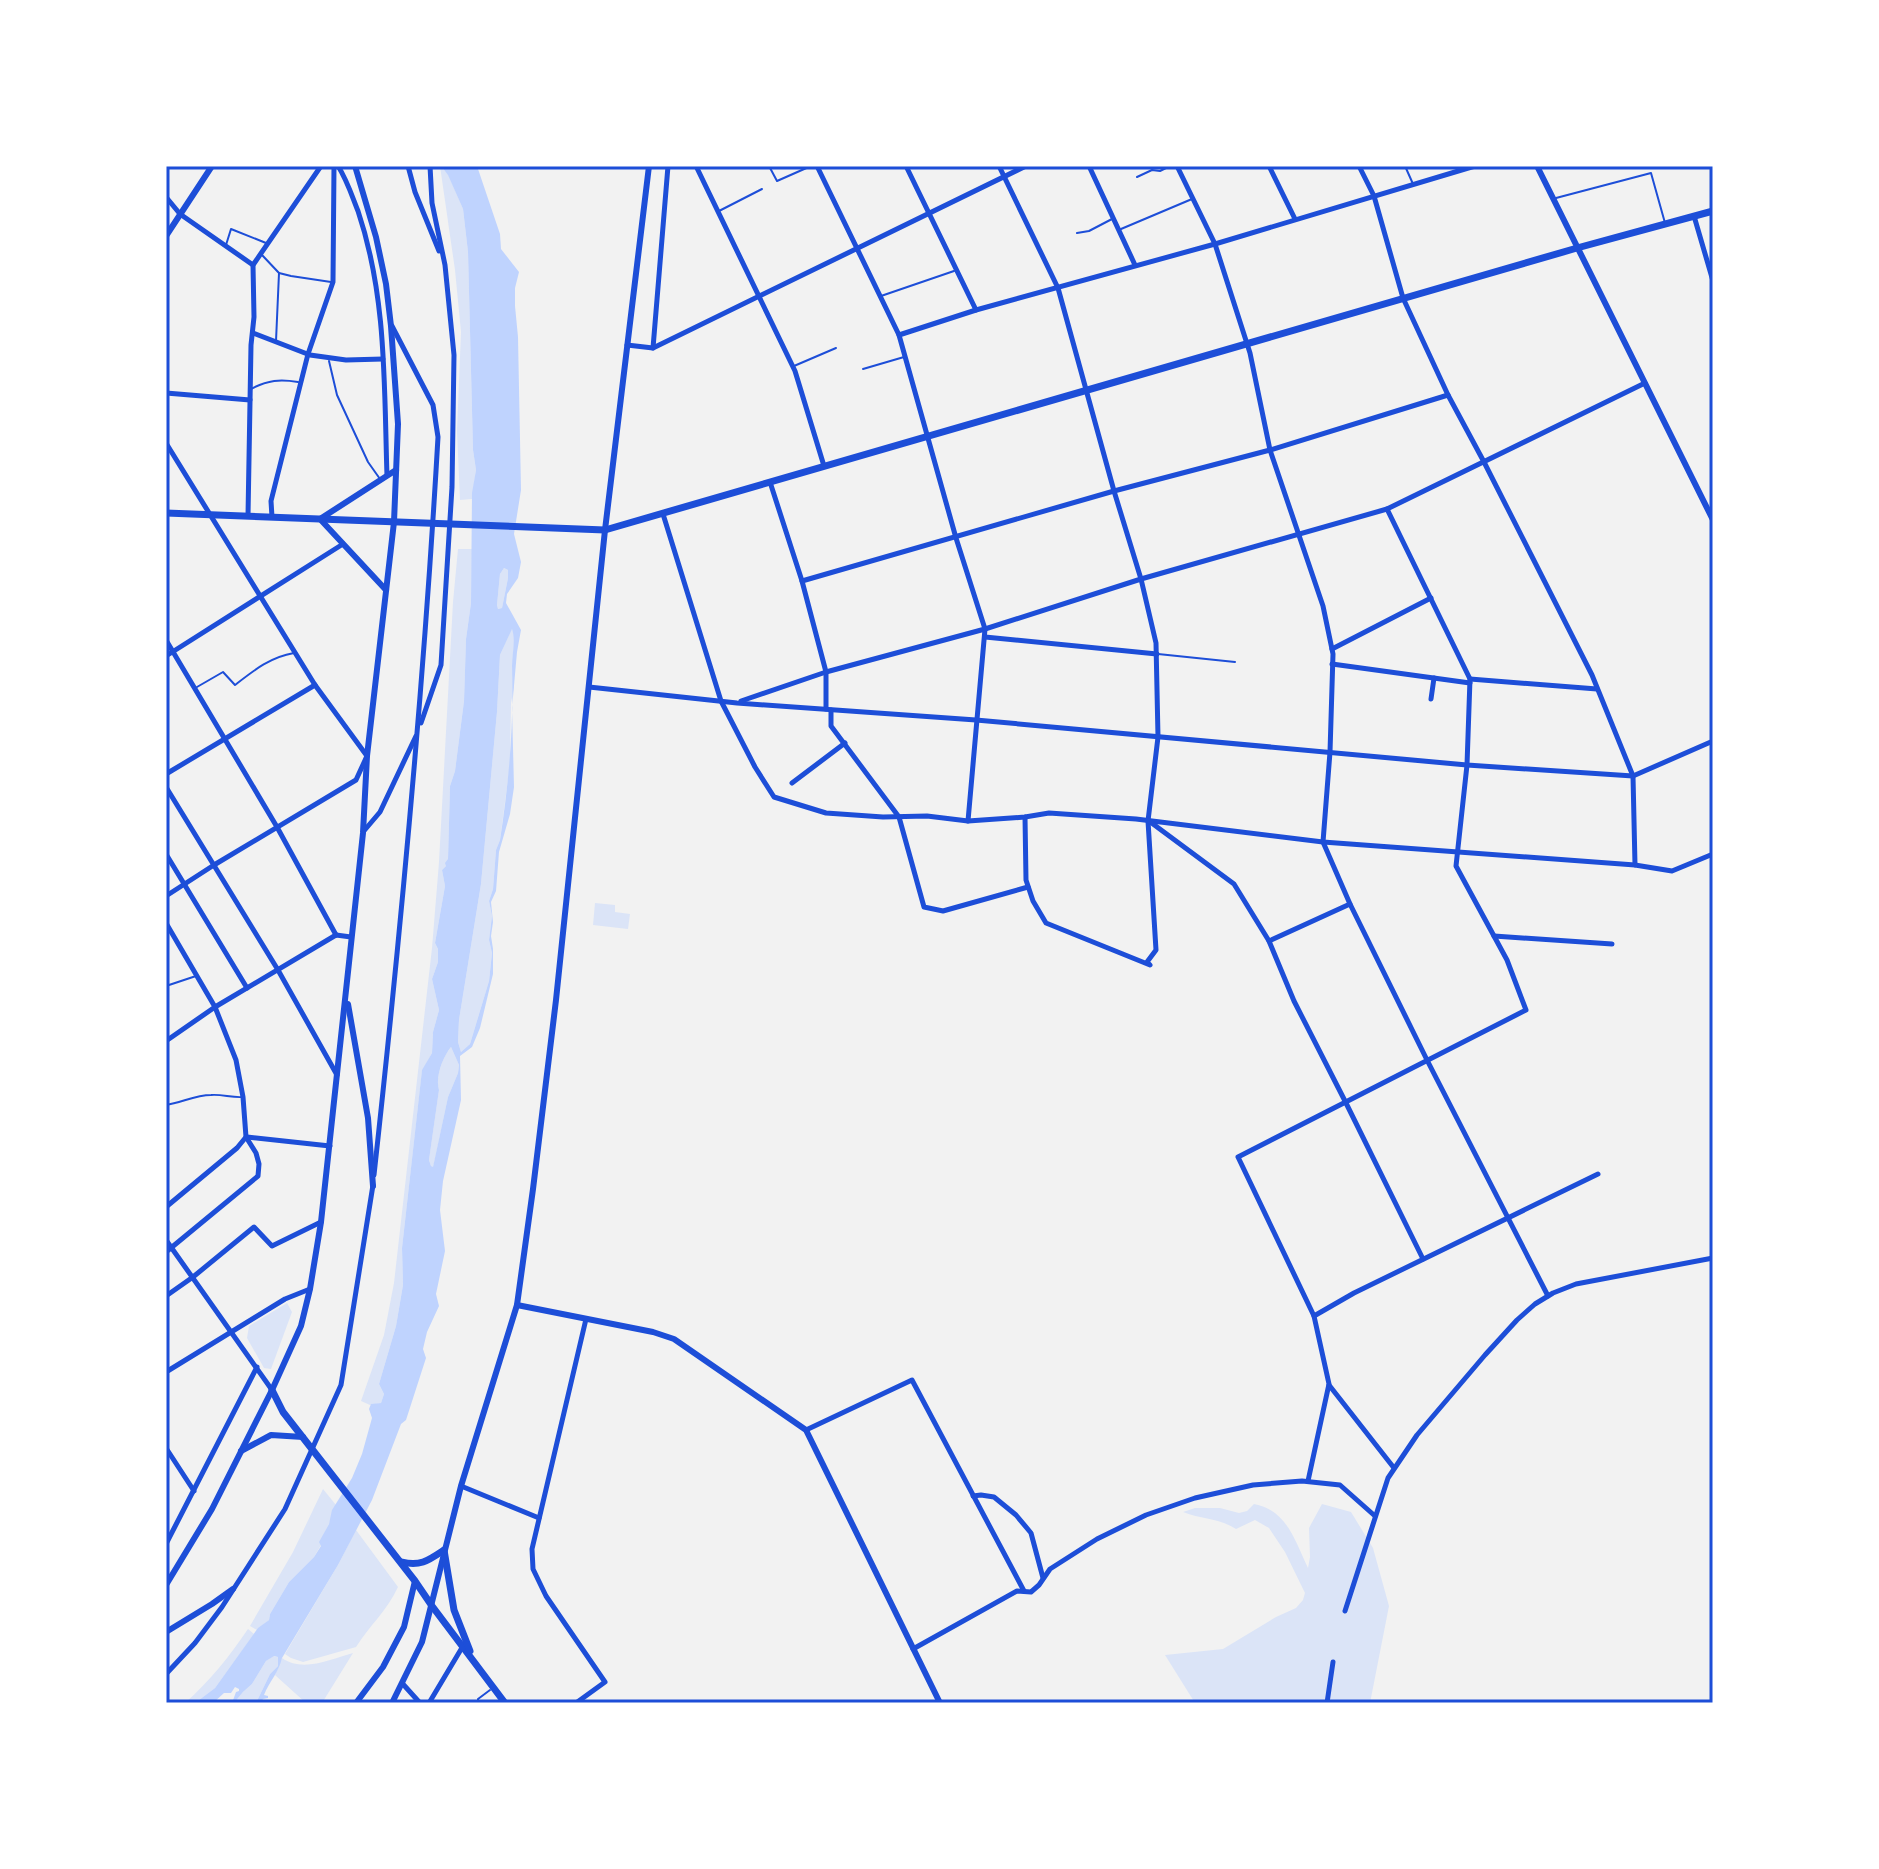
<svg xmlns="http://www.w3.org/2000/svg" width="1879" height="1869" font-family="'Exo 2',sans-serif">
  <rect width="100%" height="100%" fill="#f2f2f2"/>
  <!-- green -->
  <g fill="#dbe4f7">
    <path d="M440,166l8,8 15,35 5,43 5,198 3,20 -4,29 -12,1 -3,-69 4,-99 -6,-62z"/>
    <path d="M458,549h14l-1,54 -5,36 -2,62 -9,70 -5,15 -2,73 -1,6 -5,5 3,16 -10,57 3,6v13l-6,17 7,31 -6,22 -1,21 -10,18 -20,177 1,37 -7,41 -17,58 5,10 -3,9 -11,2 -9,-4 23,-66 10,-52 38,-335 7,-86 14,-260z"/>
    <path d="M504,568l4,2v8l-6,30 -4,1 -1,-4 3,-31z"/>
    <path d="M512,628l3,11 -3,23 2,25 -3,16 -1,61 -10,76 -4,10 -3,39 -4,12 3,15 -3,24 3,13 -3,28 -19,63 -9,8 -3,-10 1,-22 22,-136 16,-172 3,-57z"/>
    <path d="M595,903l20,2v7l15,2 -2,15 -35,-4z"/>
    <path d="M451,1047l8,18 -1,8 -10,24 -15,71 -2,-2 -2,-6 10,-70c-4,-13 4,-33 12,-43z"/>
    <path d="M287,1303l5,9 -21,57 -7,-1 -17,-30 2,-12z"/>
    <path d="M323,1489l13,16 -7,19 -9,18 1,3 -7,12 -25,25 -19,32 -1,6 -12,10 -7,-4 43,-74z"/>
    <path d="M1254,1504c33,6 41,37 54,64l2,-11 -1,-29 13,-24 29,8 22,36 16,58 -19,97h-175l-30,-48 58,-6 53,-32 20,-9 7,-8 2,-7 -20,-41 -16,-24 -14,-8 -19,9c-19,-12 -34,-9 -53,-17l12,-4h25l19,5 8,-2z"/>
    <path d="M356,1530l42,57c-11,24 -29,39 -42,60l-53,15 -12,-4 -6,-4 53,-89z"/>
    <path d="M248,1629l6,5 -39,54 -20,15h-10c25,-22 44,-46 63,-74z"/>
    <path d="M353,1653l-31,50h-16l-31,-28 7,-17c21,15 49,1 71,-5z"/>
    <path d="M273,1656l5,1v9l-8,8 -14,29h-22l9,-11 9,-8 14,-23z"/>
  </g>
  <!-- water -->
  <path fill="#bfd3fe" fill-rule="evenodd" d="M441,166h36l23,68 1,15 18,23 -4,16v18l3,31 3,153 -7,44 7,28 -3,16 -11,16 -1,9 15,27 -4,22 -5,56 2,79 -4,27 -11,38 -3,39 -5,11 2,20 -2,14 2,13v25l-13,54 -8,19 -12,9 1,44 -18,81 -3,29 5,41 -9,43 3,12 -12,26 -4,17 3,9 -20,62 -5,4 -29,76 -34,65 -56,93c-3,14 -13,24 -18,37l4,1v2l-5,1 -3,4h-4l14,-29 8,-8v-9l-4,-1 -8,5 -14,23 -9,8 -9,11h-2l4,-11 3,-1v-2l-4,-2 -4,6h-7l-11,10h-18l20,-15 43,-60 11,-8 1,-6 19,-32 25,-25 7,-11 -2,-4 10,-18 3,-14 20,-32 10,-24 10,-36 -3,-9 2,-5 10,-1 3,-9 -5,-10 17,-58 7,-41 -1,-37 20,-178 10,-17 1,-21 6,-22 -7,-31 6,-17v-13l-3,-6 10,-57 -3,-16 4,-4 -1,-3 3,-4 2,-73 5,-15 9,-70 2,-62 5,-36 1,-110 4,-23 -3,-20 -5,-198 -5,-43 -15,-34zM504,568l4,2v8l-6,30 -4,1 -1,-4 3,-31zM512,629c4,12 0,24 0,37 2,58 -3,116 -12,174l-4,10 -3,39 -4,12 3,15 -3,24 3,13 -3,28 -19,63 -9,8 -3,-10 1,-22 22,-136 16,-172 3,-57zM451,1047l8,18 -1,8 -10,24 -15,70 -2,-1 -2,-6 10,-70c-4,-13 4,-33 12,-43z"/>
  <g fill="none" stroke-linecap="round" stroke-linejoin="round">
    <!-- service -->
    <g stroke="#1d4ed8" stroke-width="2">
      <path d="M769,166l8,15 34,-15"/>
      <path d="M1405,166l8,18"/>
      <path d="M1137,177l15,-7 8,1 10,-5"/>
      <path d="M1556,198l95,-25 14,50"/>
      <path d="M719,211l43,-22"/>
      <path d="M1121,229l71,-30"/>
      <path d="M1077,233l12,-2 23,-12"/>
      <path d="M226,245l5,-16 35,14"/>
      <path d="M262,255l17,18 -3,68"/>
      <path d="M279,273l12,3 40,6"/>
      <path d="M881,296l73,-25"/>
      <path d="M329,361l8,34 31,67 12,17"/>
      <path d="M794,366l42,-18"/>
      <path d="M863,369l41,-12"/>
      <path d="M251,389c17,-9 29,-10 47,-7"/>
      <path d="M1158,654l77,8"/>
      <path d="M197,687l26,-15 12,13c18,-14 35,-28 59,-32"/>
      <path d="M166,986l30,-10"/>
      <path d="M166,1105c15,-2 29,-10 45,-10 11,-1 21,3 32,2"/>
      <path d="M478,1703v-4l12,-9"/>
    </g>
    <!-- minor -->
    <g stroke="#1d4ed8" stroke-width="5">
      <path d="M338,166c9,14 14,30 20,45 29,86 26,176 29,265"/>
      <path d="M408,166l7,26 24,59"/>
      <path d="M696,166l99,205 29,95"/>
      <path d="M817,166l82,169 57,203 29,91 -17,192"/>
      <path d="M906,166l70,144"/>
      <path d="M999,166l59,122 56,203 27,88 15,64 2,94 -10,84 8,129 -9,12 3,3 -104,-42 -13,-22 -7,-21 -1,-63"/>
      <path d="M1089,166l46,99"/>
      <path d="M1177,166l38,78 35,109 20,97 53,156 10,48 -3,98 -7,90 27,62 77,156 121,236"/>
      <path d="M1269,166l26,53"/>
      <path d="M1359,166l15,30 29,102 45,97 36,67 108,213 41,101 2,89"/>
      <path d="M166,197l14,17 73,51"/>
      <path d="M1694,216l19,65"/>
      <path d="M253,333l57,22 36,5 37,-1"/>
      <path d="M899,335l77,-25 239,-66 260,-78"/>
      <path d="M627,345l26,3 373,-182"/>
      <path d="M653,348l15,-182"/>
      <path d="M166,393l84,7"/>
      <path d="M166,443l149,242 52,71 -11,24 -142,85 -48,31"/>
      <path d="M770,482l32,99 24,91v37"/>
      <path d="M663,514l58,187 34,66 19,30 52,16 57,4 44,-1 41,5 57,-4 24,-4 87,6 187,23 312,23 37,6 41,-17"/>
      <path d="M248,516l3,-171 3,-28 -1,-52 68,-99"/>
      <path d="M272,517l-1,-16 37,-147 25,-72 1,-116"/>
      <path d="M802,581l312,-90 156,-41 178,-55"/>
      <path d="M985,637l172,17"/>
      <path d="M166,640l111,187 59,108"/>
      <path d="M1332,649l99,-51"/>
      <path d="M166,656l177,-112"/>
      <path d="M1332,664l138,19"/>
      <path d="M1470,679l127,10"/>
      <path d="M589,687l148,16 239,17 491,45 166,11 80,-35"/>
      <path d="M1431,699l3,-21"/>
      <path d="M741,701l85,-29 159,-43 156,-50 246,-70 258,-126"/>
      <path d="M831,710v16l68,91 25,90 19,4 85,-24"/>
      <path d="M421,723l20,-58 11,-178 2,-132 -9,-90 -13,-62 -2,-37"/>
      <path d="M166,774l149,-89"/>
      <path d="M792,783l53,-40"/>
      <path d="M166,787l112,183 59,105"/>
      <path d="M1149,821l85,63 35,57 25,60 52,102 77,156"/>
      <path d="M363,832l17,-20 36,-76"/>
      <path d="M166,854l81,134"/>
      <path d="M166,923l49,84 21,53 7,37 3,40 10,16 3,11 -1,12 -92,76"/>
      <path d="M336,935l15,2"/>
      <path d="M1494,936l118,8"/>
      <path d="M1269,941l81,-37"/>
      <path d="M166,1041l49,-34 121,-72"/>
      <path d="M247,1137l83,9"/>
      <path d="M374,1175c27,-246 50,-492 64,-738l-5,-32 -41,-79"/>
      <path d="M166,1207l71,-59 9,-11"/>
      <path d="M166,1240l106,150"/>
      <path d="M166,1296l27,-19 61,-50 18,19 49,-24"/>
      <path d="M1314,1316l40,-23 244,-119"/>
      <path d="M166,1372l119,-73 25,-10"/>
      <path d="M1329,1385l65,83"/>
      <path d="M806,1430l106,-50 112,211"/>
      <path d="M166,1448l28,43"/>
      <path d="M1308,1481l21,-97 -15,-68 -76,-159 288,-147 -19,-50 -51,-94 11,-101 3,-86 -83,-170"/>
      <path d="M461,1486l78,32"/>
      <path d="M973,1496l8,-1 13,2 22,18 15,18 12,45"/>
      <path d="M166,1544l91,-177"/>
      <path d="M1345,1611l43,-133 29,-43 68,-80 32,-35 18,-16 18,-11 23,-9 137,-26"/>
      <path d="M913,1649l104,-58 14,1 8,-7 11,-16 47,-30 49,-24 49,-17 58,-13 49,-4 38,4 35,31"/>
      <path d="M166,1674l29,-31 27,-36 63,-98 56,-124 32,-200"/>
      <path d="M402,1683l18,20"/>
      <path d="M429,1703l34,-57"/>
      <path d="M576,1703l29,-21 -59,-86 -13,-27 -1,-20 54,-230"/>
      <path d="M1327,1703l6,-41"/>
    </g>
    <!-- tertiary -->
    <g stroke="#1d4ed8" stroke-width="6">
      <path d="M1537,166l176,354"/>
      <path d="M166,236l46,-70"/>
      <path d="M386,590l-66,-71 76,-49"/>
      <path d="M348,1004l20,114 5,68"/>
      <path d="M517,1305l136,27 21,7 132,91 134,273"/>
      <path d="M241,1451l30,-16 32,2"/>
      <path d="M166,1585l46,-76 60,-119 29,-64 9,-37 11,-67 42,-389 4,-77 27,-234 4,-98 -7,-98 -5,-42 -10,-47 -21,-71"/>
      <path d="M166,1632l46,-28 21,-15"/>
      <path d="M356,1703l27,-36 21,-40 11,-46"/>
      <path d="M392,1703l30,-61 39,-156 56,-181 16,-116 23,-189 49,-470 44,-364"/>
    </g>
    <!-- secondary -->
    <g stroke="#1d4ed8" stroke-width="7">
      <path d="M166,513l439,17 972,-282 136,-37"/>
      <path d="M272,1390l11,22 132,169 17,25 73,97"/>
      <path d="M402,1562c18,5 27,-2 42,-12l10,60 16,41"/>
    </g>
  </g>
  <!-- border -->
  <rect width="1879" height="1869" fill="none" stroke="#ffffff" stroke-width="336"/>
  <rect x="168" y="168" width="1543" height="1533" fill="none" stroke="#1d4ed8" stroke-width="3"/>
</svg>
